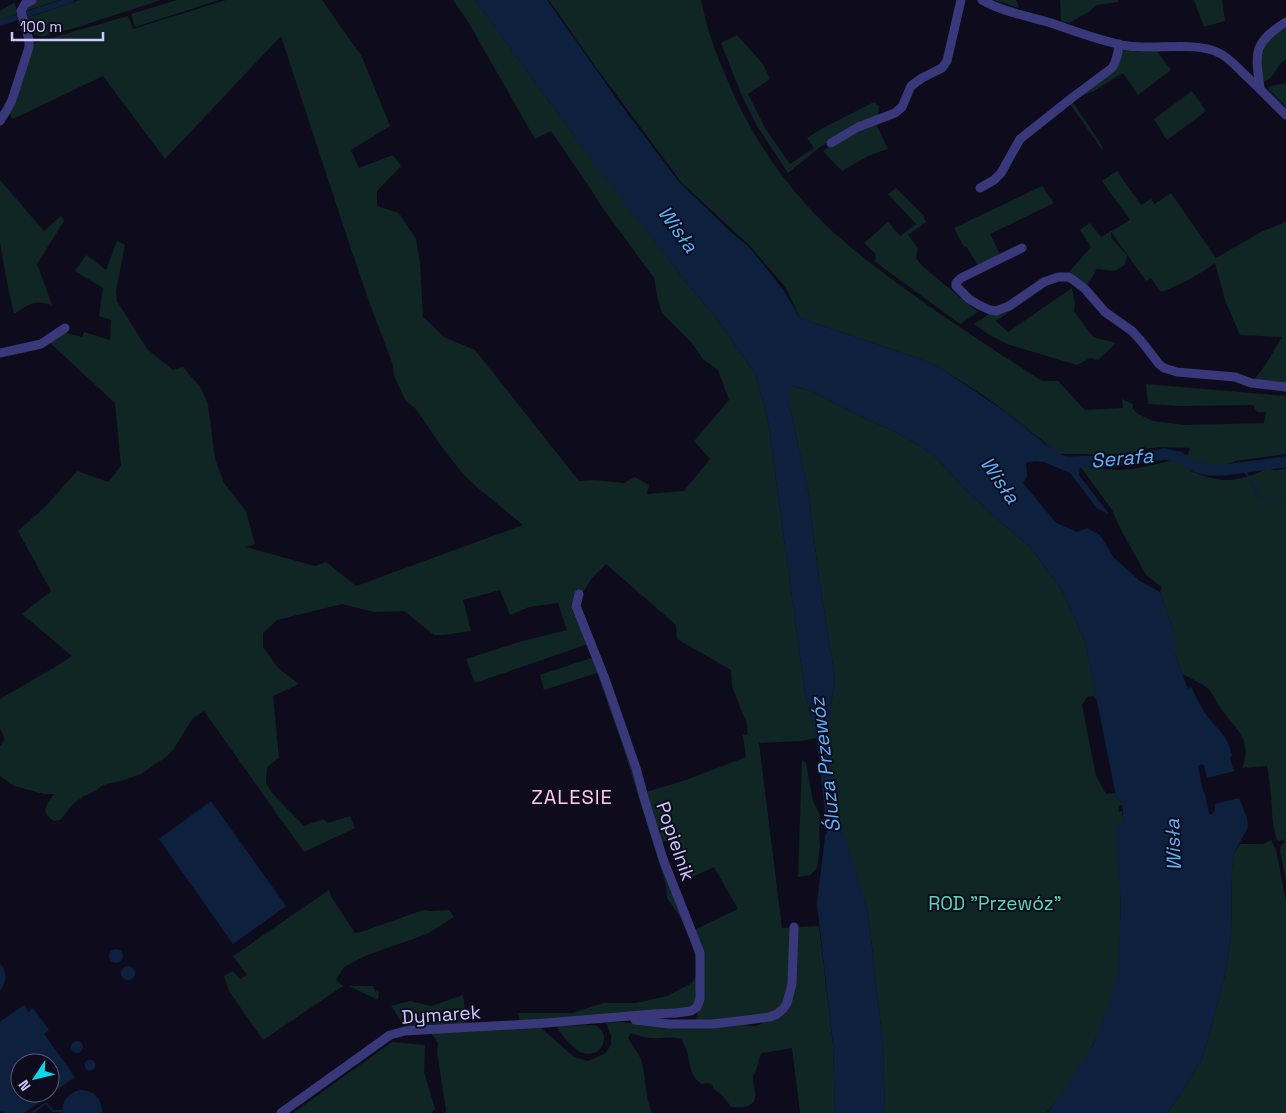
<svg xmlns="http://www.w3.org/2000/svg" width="1286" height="1113" font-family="'Space Grotesk',sans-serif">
  <rect width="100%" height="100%" fill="#0e0c1c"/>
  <!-- green -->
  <g fill="#0f2624">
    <path d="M35,0h25l-35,11v-4z"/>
    <path d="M80,0h81l-80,26 -39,11 -6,-2 -4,-2 -3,-4 -2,-11z"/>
    <path d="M177,0h42l-84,27 -4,-13z"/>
    <path d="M226,0h96l40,57 28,69 -39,24 8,18 34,-13 8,11 -24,25v15l22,7 17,26 4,24 3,54 21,20 31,13 104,131 16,-1 29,3 11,-6 14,8 -2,9 37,-3 26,-32 -16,-18 35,-41 -11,-30 -15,-11 -12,-17 -29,-29 -4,-13 -4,-22 -54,-74 -10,-16 -39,-57 -16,8 -68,-119 -14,-20h22l98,134 112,147 32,38 39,56 12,46 37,272 11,45 -15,3 -42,2 23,185 37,-2 14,118 2,69h-35l-8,-65 -30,5c-4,5 -3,9 -5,14 -1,5 -4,7 -4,11 0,10 8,24 -6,28 -5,2 -11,1 -16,1l-8,-11 -9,-7 -2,-5 -5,-1 -5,1c-11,-6 -12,-18 -14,-29 -1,-5 -4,-10 -6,-15 -9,-5 -18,-1 -28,-2 -8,0 -16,-2 -23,-5l-3,5c4,8 11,15 14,24 4,17 3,35 10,51h-207l1,-3 -9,-58 1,-9 -7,-10 108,-7 35,31 14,4 18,-8 5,-9v-9l-5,-12 13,-1 77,6 10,-2 38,-1 11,1 5,-1 4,-4 -3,-5 -66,7 9,-40 -4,-2 -3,22 -6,6 -13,2 -158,11 -2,-9h55l30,-10h33l31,-7 25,-13 4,-7v-16l-7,-25 -9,-18 -13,-19 -1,-13 -44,-141 -25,-71 -53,17 -4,-15 54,-18 6,14 38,110 21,72 10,27 27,64 1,-4 -3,-10 44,-21 -24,-42 -24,11 -17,-40 -13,5 -14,-51 40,-12 60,-23 -3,-22 5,-1 -2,-15 -3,-4 -11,-29 -1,-16 -54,-31 -1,-14 -70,-61 -14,14 -10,16 -5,-2 -6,13 5,5 12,34 -113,39 -9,-24 53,-17 48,-12 -9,-27 -29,4 -19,8 -10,-25 -37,10 8,31 -27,4h-10l-30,-24 -30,1 -32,-8 -65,16 -14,13v14l15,21 21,16 -26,12 6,62 -12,9 -1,16 6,10 32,33 19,-7 5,4 22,-7 5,12 -51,24 -100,-141 -11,7 -20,32 -7,7 -25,17 -20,7 -18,4 -7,6 -12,5 -11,8 -13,16 -6,1c-15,-9 -7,-17 0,-27h-10l-30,-8 -14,-10v-30l5,-6 -5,-12v-29l55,-32 17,-11 -50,-42 29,-23 -33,-60 27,-24 32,-36 32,11 12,-17 -6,-62 -66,-61 14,-10 19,5 2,-5 26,8 1,-20 -12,-4 4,-28 -28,-17 11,-16 20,15 11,-29 8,4 -9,46 1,10 30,48 26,21 10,-3 18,21 7,17 7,54 9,24 22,28 9,33 -9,3 69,19 11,-4 30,24 167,-61 -45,-37 -16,-15 -23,-30 -23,-34 -10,-8 -4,-8 -8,-17 -1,-11 -23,-61 -23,-67 -66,-201 -116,123 -62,-83 -90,43 -5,-6 5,-12 17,-53 4,-5 94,-27 5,13z"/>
    <path d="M549,0h152c5,25 13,49 23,72 24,60 61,115 108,159 21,19 43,36 65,52 47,35 96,66 145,98h16l27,29 38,-2 -1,-9 11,5v5l5,5 15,7 33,4 78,-2 2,-11h-9l-4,-7 -72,1 -33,-2 -2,-20 140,12v58l-50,7 -17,6h-10l-21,-7 -1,3 3,8c12,4 24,9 36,9 12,1 33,-7 43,-12 5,4 11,2 17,0v413l-6,-30 1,-5 4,-4 -2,-3 -3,2 -3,-1c-5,-14 -5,-30 -6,-45 -1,-9 -2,-19 -4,-29l-25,2c12,-30 -9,-41 -23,-62 -4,-6 -7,-15 -13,-19 -7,-5 -16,-9 -24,-13l-7,-21v-19l-15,-42 2,-5 -16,-12 -26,-47 -8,-18 -32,-44 36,4 18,-1 36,-8 5,-3 3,-4 10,1 2,-7 -27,-1 -20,2 -14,5h-70l-49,-39 -26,-19 -45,-29 -18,-8 -121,-41 -14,-30 -35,-41 -69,-64 -87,-117z"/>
    <path d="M994,0h22l3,8z"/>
    <path d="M1060,0h58v2l-22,3 -6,6 -21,12 -8,-2z"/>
    <path d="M1194,0h28l3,21 -21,6z"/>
    <path d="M15,2l2,12 -17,6v-9z"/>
    <path d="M1286,26v33c-11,7 -10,20 -24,23l-2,-22 7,-20z"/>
    <path d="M737,35l26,29 7,15 -22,15 17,34 25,36 24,-16 -7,-10 16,-10 51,-26 5,4 -1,9 -33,16 -26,17 -31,25 -31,-47 -15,-30 -21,-53z"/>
    <path d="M1123,50l16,2 18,-1 14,19 -33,25 -15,-22 -29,18 -18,7 25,-19z"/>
    <path d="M1286,83v23h-1l-17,-17 3,-3z"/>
    <path d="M1192,91l14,20 -39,29 -13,-21z"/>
    <path d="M1072,101l29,43 2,7 -33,-47z"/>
    <path d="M875,122l13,27 -18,6 -28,16 -19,-20 17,-13z"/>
    <path d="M1117,171l24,34 10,-6 4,5 16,-11 45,65 45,-26 25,-10v162l-33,-3 13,-17 16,-27 -42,-2 -15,-35 -10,-37c-16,12 -35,22 -54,29l-10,-14 -5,3 -35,-49v6l16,17 -2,10 -11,6 -17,-2 -11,18 -18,-14 23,-26 -11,-17 10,-7 11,14 29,-17 -28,-39z"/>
    <path d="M0,180l44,51 17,-15 3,5 -27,43 15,41c-17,-6 -23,-1 -38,9l-5,-22 -9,-49z"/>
    <path d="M1042,186l12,17 -64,31 11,22 -22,11 -13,-21 -2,1 -10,-19z"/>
    <path d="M896,188l28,28v3l2,3 -18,13 10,13 -2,10 6,8 56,46 -18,12 -86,-63 2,-2 -1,-6 -11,-10 24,-21 12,14 16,-12 -28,-30z"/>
    <path d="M1050,284l-54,37 12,11 64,-44 3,16 -1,7 19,26 23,6 -18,17 -8,-2 -13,7 -70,-21 -19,-10 -14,-10 15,-10z"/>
    <path d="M792,386l19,5 53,27 32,14 36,21 34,37 31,29 33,28 32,43 12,27 11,25 12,58 -4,-4 -6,1 -5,8 14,71 10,18 9,-1c1,4 5,7 7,12l-4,1 1,6 4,-1 -1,2 1,4h1l-3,7c0,37 0,74 -1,111 -1,12 0,25 -2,38 -8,47 -39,105 -72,140h-161l-2,-68 -15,-133 -31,-92 -10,-86 8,-57 -17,-105 -9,-76 -19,-89v-13z"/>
    <path d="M802,761l4,2 7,38 7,14 -1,7 1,25 -3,21 -7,7 -12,2z"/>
    <path d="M1271,840l5,10 10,51v212h-119l14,-19 21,-35 15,-53 10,-39 4,-30 1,-70 2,-14 6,-9h23z"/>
    <path d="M329,890l3,8 23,35 6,-1 62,-22 8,1 18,-1 5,7 -27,17 -62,22 -21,11 -8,13 7,6 -80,54 -34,-49 -5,-15 9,-5 7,8 7,-4 -14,-19z"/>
    <path d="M349,986h24l2,5 4,1 -1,8z"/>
    <path d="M463,995l4,29 -59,5c-7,-4 -11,-16 -17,-23l19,-5 21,5z"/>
    <path d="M594,1025c19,7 9,34 -11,28 -8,-2 -21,-18 -26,-25l2,-2z"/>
    <path d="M392,1042l33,3 -1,27 11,37 -4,4h-138z"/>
  </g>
  <!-- water -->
  <g fill="#0d213f" fill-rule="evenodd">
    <path d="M475,0h72l71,101 61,81 53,51 19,16 33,42 16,27 121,41 18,8 71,48 35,29 9,5 13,13 13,4 -1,9 30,39 -12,-6 -27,-35 -26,-11 -10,-1 -8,2 1,14 -4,6 33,40 21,9 10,-4 13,7 14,23 26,23 20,11 15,42v19l7,21 6,15 3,-2c5,10 10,20 16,29 11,14 22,21 25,40l-2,1 3,12h1l1,2 -28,7 -3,-13 -3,-1 -3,2 5,25 2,3 4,20 2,1 4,-4v-7l24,-6 8,20 1,9 -14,26 -2,14 -1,70 -4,30 -10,39 -15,53 -21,35 -14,19h-120l18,-24 29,-46 15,-38 9,-33 3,-70 -6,-76 6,-2c4,-9 3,-20 -5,-28l-31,-154 -23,-52 -32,-43 -33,-28 -31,-29 -34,-37 -36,-21 -32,-14 -53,-27 -18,-5 -3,8v13l19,89 9,76 17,105 -8,57 10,86 4,13 3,1 24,78 15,133 2,68h-50l-2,-69 -16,-141 8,-67 2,-3 -1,-12 -9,-78 -12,-50 -37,-272 -12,-46 -39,-56 -32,-38 -85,-110z"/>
    <path d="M211,801l75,105 -53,38 -74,-105z"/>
    <circle cx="116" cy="956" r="7"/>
    <path d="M0,963c7,9 7,19 0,28z"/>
    <circle cx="128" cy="973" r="7"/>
    <path d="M24,1005l4,7 5,-4 16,22 -5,4 31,43 -51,36h-20l-2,-2 -2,1v-90zM20,1063h30v30h-30z"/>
    <circle cx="77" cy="1047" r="6"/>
    <circle cx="90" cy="1065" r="5.5"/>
    <path d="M80,1090c14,0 22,9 22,23h-40c0,-12 6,-20 18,-23z"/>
  </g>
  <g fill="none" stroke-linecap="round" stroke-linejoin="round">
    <!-- stream -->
    <g stroke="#0d213f" stroke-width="2">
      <path d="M1242,467l13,20 2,8 9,5h20"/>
      <path d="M32,1113l14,-10 7,8h8"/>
    </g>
    <!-- canal -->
    <path stroke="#0d213f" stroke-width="6" d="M0,23l71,-23"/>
    <!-- river -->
    <path stroke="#0d213f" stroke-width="11" d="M1053,458l14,4 62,-2 35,-6 15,3 17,10 13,3h15l62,-8"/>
    <!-- minor -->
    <g stroke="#39387a" stroke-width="9">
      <path d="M982,0c21,12 46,16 69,23 24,8 52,19 77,23 27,4 68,-5 91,7 9,4 16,12 23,19 15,14 30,29 44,43"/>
      <path d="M1260,88c-5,-36 -7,-45 26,-66"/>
      <path d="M0,121l8,-13 4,-8 17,-53v-7l-8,-29 4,-7 7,-4"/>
      <path d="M831,143l27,-16 37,-14 7,-6 9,-21 11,-8 20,-10 5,-7 14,-61"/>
      <path d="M980,188l14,-8 7,-7 19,-34 53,-42 39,-29c5,-7 6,-15 7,-24"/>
      <path d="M1022,248l-61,30 -5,5v3l13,13 10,6 11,5 6,1 13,-5 35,-24 14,-5h10l4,2 13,10 20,23 27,19 10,11 17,22 5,4 13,4 58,5 16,6 35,4"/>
      <path d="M0,353l41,-9 24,-16"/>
      <path d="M635,1020l35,4h42l35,-4 23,-3 7,-3 6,-5 4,-6 5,-19 2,-57"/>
      <path d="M281,1113l109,-78 15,-4 141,-8 107,-9 23,-1 15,-2 6,-4 3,-8v-46l-37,-94 -18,-58 -9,-33 -31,-89 -29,-73 3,-12"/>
    </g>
  </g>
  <g text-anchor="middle" stroke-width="4" stroke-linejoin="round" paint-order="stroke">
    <!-- street labels -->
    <g font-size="19" fill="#cec9fd" stroke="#0e0c1c">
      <text transform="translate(676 841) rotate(71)" y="7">Popielnik</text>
      <text transform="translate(441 1014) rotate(-4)" y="7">Dymarek</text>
    </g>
    <!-- park labels -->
    <g font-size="19" fill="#58d9b7" stroke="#0e0c1c">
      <text x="995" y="910">ROD "Przewóz"</text>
    </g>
    <!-- water labels -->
    <g font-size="20" font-style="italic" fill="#5ab3fa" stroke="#0e0c1c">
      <text transform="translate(678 229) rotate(54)" y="7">Wisła</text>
      <text transform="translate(1122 458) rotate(-5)" y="7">Serafa</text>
      <text transform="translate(1000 480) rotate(55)" y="7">Wisła</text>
      <text transform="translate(825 765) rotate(-97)" y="7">Śluza Przewóz</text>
      <text transform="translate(1173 845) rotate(-92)" y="7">Wisła</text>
    </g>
    <!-- neighbourhood labels -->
    <g font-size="20" letter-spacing="1" fill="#fdcbec" stroke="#0e0c1c">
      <text x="572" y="804">ZALESIE</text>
    </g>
  </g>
  <!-- north arrow -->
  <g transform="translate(35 1078) rotate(235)"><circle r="24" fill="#0e0c1c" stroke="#5b5876"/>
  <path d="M0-4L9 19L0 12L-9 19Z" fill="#08d8ea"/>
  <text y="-8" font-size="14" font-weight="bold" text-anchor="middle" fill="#cec9fd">N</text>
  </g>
  <!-- scale -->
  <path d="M12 32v8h91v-8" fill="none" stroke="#cec9fd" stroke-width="2.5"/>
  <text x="20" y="32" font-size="15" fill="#cec9fd" stroke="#0e0c1c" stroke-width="4" paint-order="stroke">100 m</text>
</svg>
